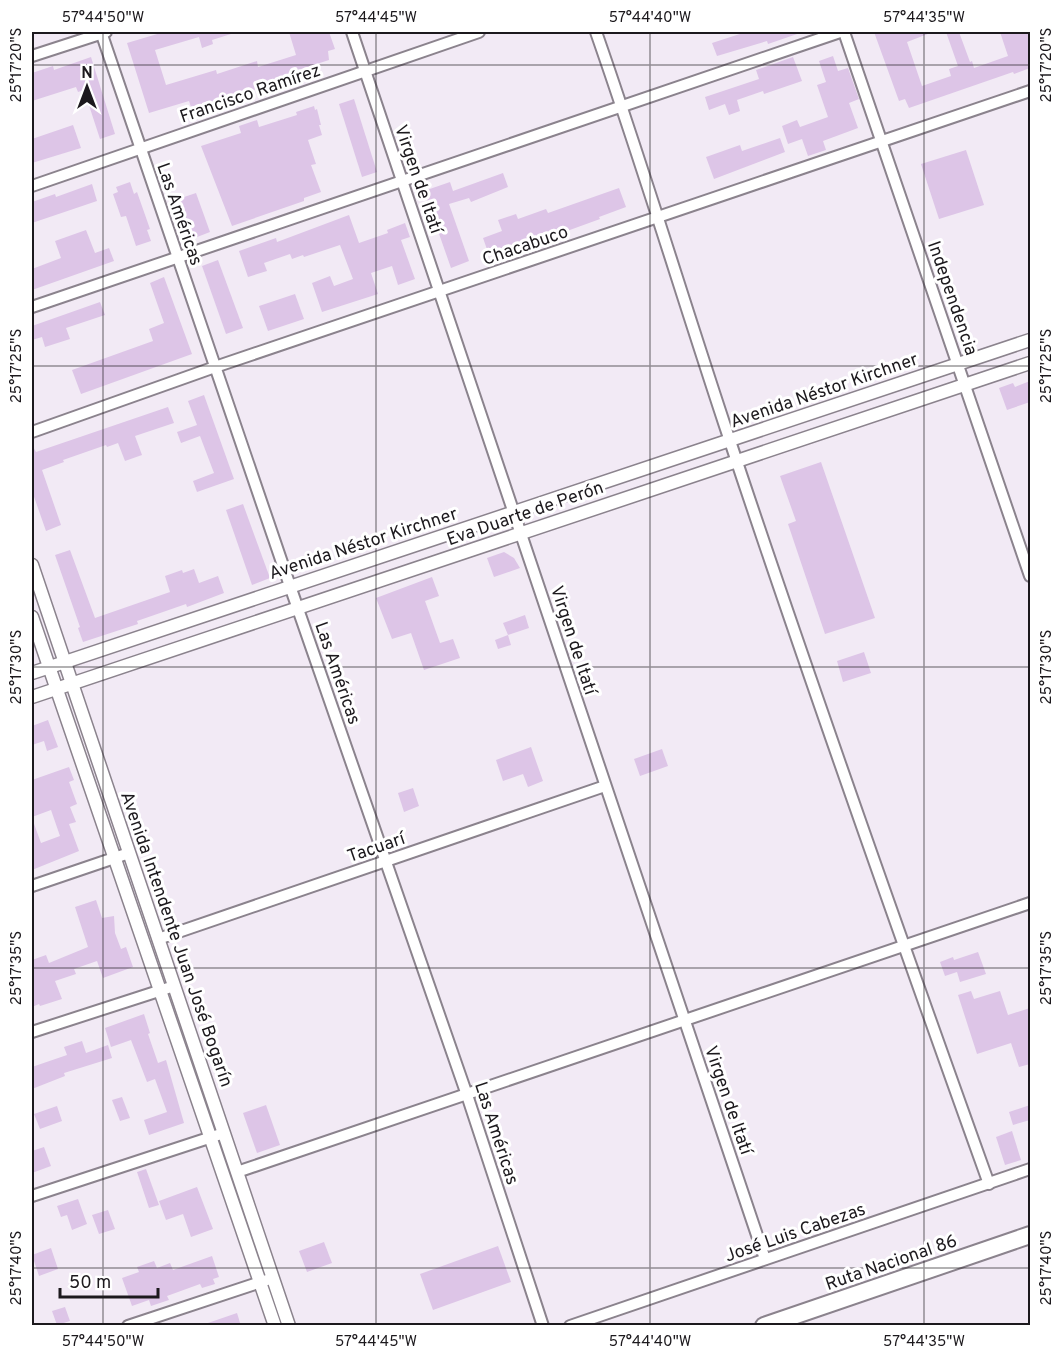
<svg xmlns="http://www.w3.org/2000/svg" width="1062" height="1357" font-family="Overpass,sans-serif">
  <rect width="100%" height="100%" fill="#f2eaf5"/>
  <!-- building -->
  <g fill="#ddc5e7">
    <path d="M164,32h67v2l-19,6 1,4 -11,4 -3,-11 -44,13 11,35 50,-15 1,4 40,-13 1,6 38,-12 -7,-23h40l6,17 -7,2 1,9 -28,9 2,5 -111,36 -3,-9 -40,12 -22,-70z"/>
    <path d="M746,32h54v1l-32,11 -1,-3 -50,15 -5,-13z"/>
    <path d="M874,32h59l-26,10 15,44 29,-10 -2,-7 9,-3 -12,-34h13l11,30 2,-1 2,7 34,-12 -8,-24h30v36l-16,6 -1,-2 -104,36 -4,-9 -6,2z"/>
    <path d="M833,56l5,15 10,-3 11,31 -10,4 9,25 -35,13 3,9 -18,6 -6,-17 -14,5 -6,-18 15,-6 3,7 28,-10 -11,-32 9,-3 -7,-21z"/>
    <path d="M91,57l24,77 -15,5 -16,-49 -6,2 -2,-5 -44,14v-28l21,-7 1,4z"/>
    <path d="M793,57l9,24 -38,13 -1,-3 -26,9 3,11 -11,4 -4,-11 -16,6 -4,-13 54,-18 -3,-9z"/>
    <path d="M354,99l23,73 -15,5 -23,-73z"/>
    <path d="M314,106l1,4 2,-1 4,16h-2l3,10 -14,5 8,24 -5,1 10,27 -17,6v3l-72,25 -31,-80 40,-13 -2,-7 18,-6 2,7 38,-12 -1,-3z"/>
    <path d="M73,125l8,23 -49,15v-24z"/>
    <path d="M780,138l5,14 -71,27 -8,-22 34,-12 2,6z"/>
    <path d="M966,150l18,55 -45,14 -18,-55z"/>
    <path d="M503,173l5,14 -37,15 -2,-4 -20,6 20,57 -18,7 -27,-77 26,-9 3,9z"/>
    <path d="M130,182l4,12 3,-2 13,37 -3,1 4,11 -15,5 -10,-30 -5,1 -8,-23 5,-2 -2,-5z"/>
    <path d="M92,184l5,17 -65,22v-21l23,-8 1,3z"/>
    <path d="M619,188l7,19 -27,10 1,2 -44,16v-2l-67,22 -6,-17 19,-7 -4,-11 18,-6 2,5 28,-10 2,4z"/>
    <path d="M196,193l14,39 -18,7 -14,-40z"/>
    <path d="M349,215l10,28 29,-10 -1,-3 18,-7 5,14 -9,3 14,39 -17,6 -6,-19 -21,7 7,21 -56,18 -10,-29 18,-7 4,10 19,-7 -13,-34 -36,12 -1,-2 -11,4 -2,-5 -26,9 3,8 -19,6 -9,-26 37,-13 1,4z"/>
    <path d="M86,230l9,23 14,-5 5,13 -82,29v-21l29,-11 -6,-17z"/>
    <path d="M218,260l25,68 -17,6 -24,-68z"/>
    <path d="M164,277l28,77 -111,40 -9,-24 81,-29 -4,-12 15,-6 -14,-40z"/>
    <path d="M295,294l9,25 -36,12 -9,-25z"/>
    <path d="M100,302l5,13 -39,13 4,11 -25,8 -3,-10 -10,3v-14z"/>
    <path d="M1030,381v21l-23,8 -8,-22 14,-5 2,4z"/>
    <path d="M204,395l30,84 -37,13 -4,-11 21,-8 -14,-37 -19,7 -4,-11 20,-7 -9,-24z"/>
    <path d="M168,407l6,16 -39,13 7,19 -17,6 -7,-18 -11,4 -1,-2 -43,15 1,2 -22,8 19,55 -15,6 -14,-40v-46l4,7z"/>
    <path d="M821,462l54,156 -50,16 -37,-110 8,-3 -16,-45z"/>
    <path d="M243,504l27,74 -18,7 -26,-75z"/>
    <path d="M70,550l25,68 75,-26 -5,-16 17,-6 1,3 11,-4 5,14 19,-7 6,17 -37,14 -1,-3 -23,8 -26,9 1,3 -55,18 -5,-14 2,-1 -25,-72z"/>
    <path d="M504,552l10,6 6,10 -26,9 -7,-19z"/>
    <path d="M432,577l7,19 -14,5 15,42 13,-4 7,19 -36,12 -13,-37 -19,6 -16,-41z"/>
    <path d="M525,615l4,13 -21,7 -5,-12z"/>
    <path d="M508,635l3,10 -13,4 -3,-9z"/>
    <path d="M864,652l7,21 -28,9 -6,-21z"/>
    <path d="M48,720l10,27 -11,4 -3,-10 -12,4v-19z"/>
    <path d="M531,747l12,34 -15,6 -5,-13 -20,7 -7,-21z"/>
    <path d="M662,749l6,17 -28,10 -6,-17z"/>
    <path d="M69,767l5,13 -5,2 8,22 -7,3 6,15 -7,2 10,27 -47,19v-48l1,-1 8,22 19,-7 -9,-26 -19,7v-37z"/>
    <path d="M413,788l6,18 -15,6 -6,-19z"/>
    <path d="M96,900l6,18 12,-2 1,17 6,16 5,-2 7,20 -30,11 -6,-17 -23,8 2,5 -21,7 7,18 -22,7 -1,-2 -7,3v-47l14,-5 3,8 39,-16 -13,-40z"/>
    <path d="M978,952l8,22 -26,8 -3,-10 -12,4 -5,-14 13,-5 1,3z"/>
    <path d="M971,991l3,8 26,-8 8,24 22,-7v56l-11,3 -8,-24 -34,11 -19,-59z"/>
    <path d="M144,1014l6,19 -2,1 10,29 8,-3 18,63 -35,12 -5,-15 23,-8 -12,-33 -8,3 -16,-42 -20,7 -6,-19z"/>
    <path d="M82,1041l4,12 22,-8 4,13 -48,15 1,3 -33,13v-22l35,-12 -3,-8z"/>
    <path d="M122,1097l8,21 -10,3 -8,-21z"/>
    <path d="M266,1105l14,40 -23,8 -14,-40z"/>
    <path d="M1030,1105v15l-17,5 -4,-13z"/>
    <path d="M57,1106l5,15 -22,8 -6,-15z"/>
    <path d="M1012,1131l9,29 -16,5 -9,-28z"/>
    <path d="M44,1147l7,19 -19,7v-22z"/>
    <path d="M146,1169l13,36 -10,3 -12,-36z"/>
    <path d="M197,1187l16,42 -22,8 -8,-23 -17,6 -7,-19z"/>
    <path d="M78,1199l9,25 -15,6 -5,-15 -6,2 -4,-11z"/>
    <path d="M108,1210l7,19 -16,5 -7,-19z"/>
    <path d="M324,1242l8,21 -25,9 -8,-21z"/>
    <path d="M498,1246l13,36 -78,28 -13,-36z"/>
    <path d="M51,1248l7,21 -19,7 -7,-21z"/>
    <path d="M212,1256l7,21 -6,2 2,5 -13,4 -2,-4 -33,12 2,4 -18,6 -2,-6 -17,6 -10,-28 17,-6 -2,-5 17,-6 3,7 13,-5 3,7z"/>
    <path d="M65,1307l5,14 -13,4 -5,-14z"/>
    <path d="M237,1313l4,13h-36v-2z"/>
  </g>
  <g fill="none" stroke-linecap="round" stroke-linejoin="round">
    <!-- minor casing -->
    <g stroke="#8b838d" stroke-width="14">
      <g id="minor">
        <path d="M101,32l189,554 177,509 76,231"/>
        <path d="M352,32l413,1227"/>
        <path d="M596,32c47,134 88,271 133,406 83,250 171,498 260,746"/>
        <path d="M844,32l186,544"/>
        <path d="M32,56l74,-24"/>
        <path d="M32,186l447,-154"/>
        <path d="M32,307l808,-275"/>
        <path d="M32,432l183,-65 815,-276"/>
        <path d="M32,886l97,-33"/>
        <path d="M158,939l447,-153"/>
        <path d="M32,1032l136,-44"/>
        <path d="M237,1172l793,-269"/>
        <path d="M32,1196l192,-63"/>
        <path d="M128,1326l139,-46"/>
        <path d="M570,1326l460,-157"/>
      </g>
    </g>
    <!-- tertiary casing -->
    <g stroke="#8b838d" stroke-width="15">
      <g id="tertiary">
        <path d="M32,565l257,761"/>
        <path d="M32,617l243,709"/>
        <path d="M32,673l998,-333"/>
        <path d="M32,697l998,-334"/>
      </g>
    </g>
    <!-- primary casing -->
    <g stroke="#8b838d" stroke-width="20">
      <path id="primary" d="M764,1326l266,-91"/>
    </g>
    <!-- minor -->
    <use href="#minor" stroke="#fff" stroke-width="10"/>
    <!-- tertiary -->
    <use href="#tertiary" stroke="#fff" stroke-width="12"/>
    <!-- primary -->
    <use href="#primary" stroke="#fff" stroke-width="16"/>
  </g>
  <!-- ticks -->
  <path fill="none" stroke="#1c191d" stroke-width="1.5" stroke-opacity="0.45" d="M103,32v1294M376,32v1294M650,32v1294M924,32v1294M32,65h998M32,366h998M32,667h998M32,968h998M32,1268h998"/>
  <g text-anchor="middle" stroke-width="6" stroke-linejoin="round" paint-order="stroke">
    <!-- street labels -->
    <g font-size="18" fill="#1c191d" stroke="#fff">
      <text transform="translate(250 93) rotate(-19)" y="6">Francisco Ramírez</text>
      <text transform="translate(419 179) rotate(71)" y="6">Virgen de Itatí</text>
      <text transform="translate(180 214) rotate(71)" y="6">Las Américas</text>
      <text transform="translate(525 245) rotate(-19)" y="6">Chacabuco</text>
      <text transform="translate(953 298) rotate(71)" y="6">Independencia</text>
      <text transform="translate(824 390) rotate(-19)" y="6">Avenida Néstor Kirchner</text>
      <text transform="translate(525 513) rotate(-19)" y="6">Eva Duarte de Perón</text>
      <text transform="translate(363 543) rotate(-18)" y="6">Avenida Néstor Kirchner</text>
      <text transform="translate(574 640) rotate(72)" y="6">Virgen de Itatí</text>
      <text transform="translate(338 673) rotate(71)" y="6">Las Américas</text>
      <text transform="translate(376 847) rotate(-19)" y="6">Tacuarí</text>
      <text transform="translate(177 939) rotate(71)" y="6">Avenida Intendente Juan José Bogarín</text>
      <text transform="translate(729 1100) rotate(71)" y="6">Virgen de Itatí</text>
      <text transform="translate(497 1133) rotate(72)" y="6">Las Américas</text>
      <text transform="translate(795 1232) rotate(-19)" y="6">José Luis Cabezas</text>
      <text transform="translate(891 1262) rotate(-19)" y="6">Ruta Nacional 86</text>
    </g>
  </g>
  <!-- border -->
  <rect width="1062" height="1357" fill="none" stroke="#ffffff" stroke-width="66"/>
  <!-- north arrow -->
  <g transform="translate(87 87)" stroke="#ffffff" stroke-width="4.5" paint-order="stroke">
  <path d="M0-4.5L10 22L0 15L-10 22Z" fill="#1c191d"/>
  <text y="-9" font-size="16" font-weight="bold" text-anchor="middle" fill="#1c191d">N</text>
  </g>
  <!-- scale -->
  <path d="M60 1288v9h98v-9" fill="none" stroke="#1c191d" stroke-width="3"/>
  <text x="69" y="1288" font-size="18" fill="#1c191d" stroke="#ffffff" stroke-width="4.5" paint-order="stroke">50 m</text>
  <rect x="33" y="33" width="996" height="1291" fill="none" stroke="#1c191d" stroke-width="2"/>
  <g font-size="15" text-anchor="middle" fill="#1c191d">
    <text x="103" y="22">57°44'50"W</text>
    <text x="376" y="22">57°44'45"W</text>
    <text x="650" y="22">57°44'40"W</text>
    <text x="924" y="22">57°44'35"W</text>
    <text transform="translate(16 65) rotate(-90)" y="5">25°17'20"S</text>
    <text transform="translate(1046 65) rotate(-90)" y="5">25°17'20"S</text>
    <text transform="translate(16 366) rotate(-90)" y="5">25°17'25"S</text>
    <text transform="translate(1046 366) rotate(-90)" y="5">25°17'25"S</text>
    <text transform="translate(16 667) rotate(-90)" y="5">25°17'30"S</text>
    <text transform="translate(1046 667) rotate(-90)" y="5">25°17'30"S</text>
    <text transform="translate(16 968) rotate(-90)" y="5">25°17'35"S</text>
    <text transform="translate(1046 968) rotate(-90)" y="5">25°17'35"S</text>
    <text transform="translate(16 1268) rotate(-90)" y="5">25°17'40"S</text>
    <text transform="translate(1046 1268) rotate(-90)" y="5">25°17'40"S</text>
    <text x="103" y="1346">57°44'50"W</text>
    <text x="376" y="1346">57°44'45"W</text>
    <text x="650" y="1346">57°44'40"W</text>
    <text x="924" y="1346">57°44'35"W</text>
  </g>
</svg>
